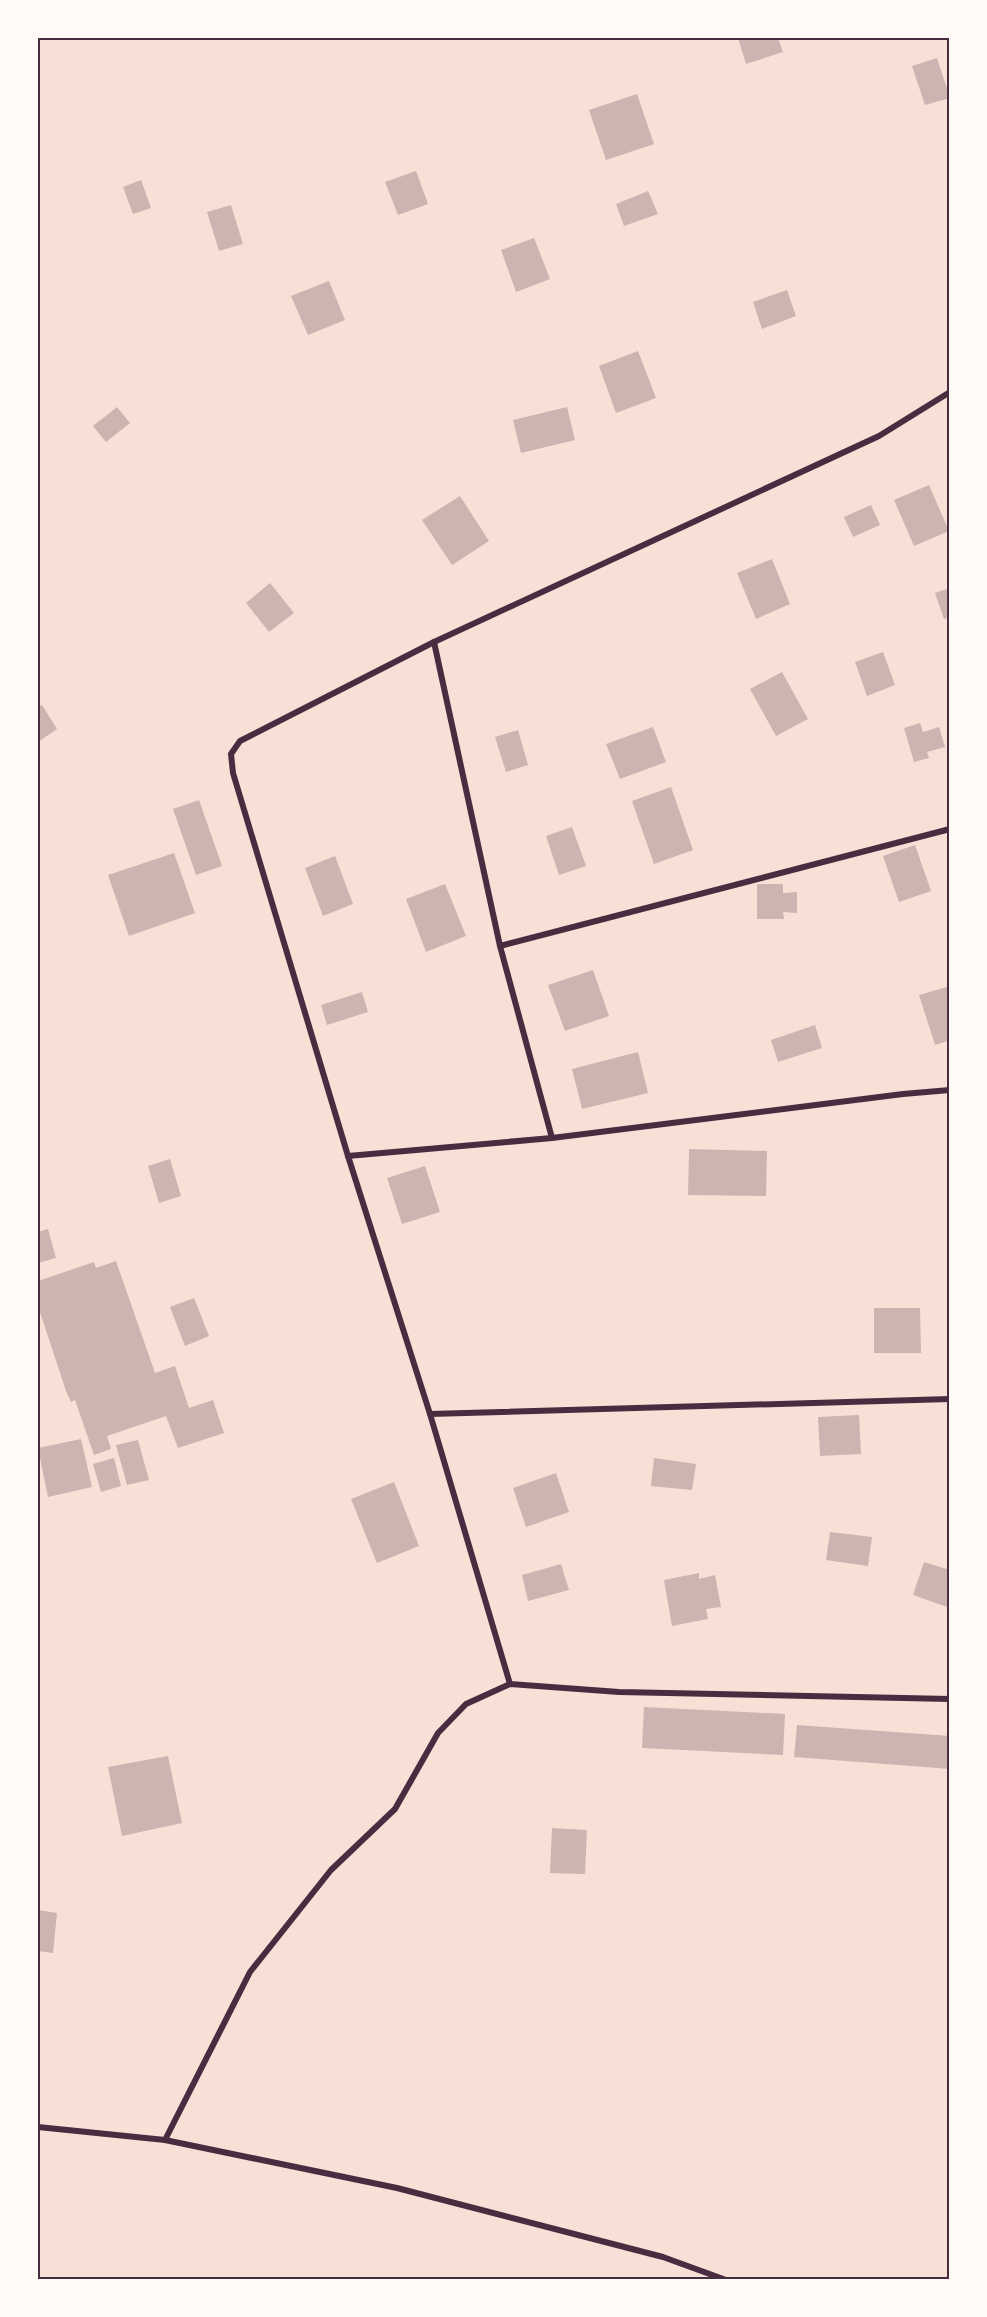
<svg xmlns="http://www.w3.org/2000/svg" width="987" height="2317" font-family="Literata,serif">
  <rect width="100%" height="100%" fill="#f7e1d7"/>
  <!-- building -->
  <g fill="#ccb4b1">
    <path d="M738,38h40l5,14 -37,12z"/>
    <path d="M937,58l13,40 -25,7 -13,-39z"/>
    <path d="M637,94l17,50 -48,16 -17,-50z"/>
    <path d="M416,171l12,33 -30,11 -13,-33z"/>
    <path d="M141,180l10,28 -18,6 -10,-27z"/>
    <path d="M648,191l10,23 -34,12 -8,-22z"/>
    <path d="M231,205l12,39 -24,7 -12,-39z"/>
    <path d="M534,238l16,41 -34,13 -15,-42z"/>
    <path d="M329,281l16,39 -37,15 -17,-39z"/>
    <path d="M787,290l9,26 -34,13 -9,-27z"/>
    <path d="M638,351l18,47 -40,15 -17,-47z"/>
    <path d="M117,407l13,16 -24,19 -13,-16z"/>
    <path d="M567,407l8,33 -54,13 -8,-33z"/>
    <path d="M929,485l20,46 -35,15 -20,-46z"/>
    <path d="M460,496l29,45 -37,24 -30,-45z"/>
    <path d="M871,505l9,20 -27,12 -9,-20z"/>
    <path d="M772,559l18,45 -34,15 -19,-46z"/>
    <path d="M270,583l24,30 -25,19 -23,-29z"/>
    <path d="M950,588v29l-6,2 -9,-26z"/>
    <path d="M883,652l12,33 -28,11 -12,-34z"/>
    <path d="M782,672l26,47 -32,17 -26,-47z"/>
    <path d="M42,705l15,24 -19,13v-35z"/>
    <path d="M920,723l3,9 16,-5 6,20 -18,5 2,6 -15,4 -10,-34z"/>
    <path d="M653,727l13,35 -46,17 -14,-35z"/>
    <path d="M518,730l10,35 -22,7 -11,-35z"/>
    <path d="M671,787l22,63 -39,14 -22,-63z"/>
    <path d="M199,800l23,66 -26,9 -23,-66z"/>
    <path d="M572,827l14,39 -27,9 -13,-39z"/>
    <path d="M915,845l16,46 -32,11 -16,-46z"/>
    <path d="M174,853l21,60 -66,23 -21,-61z"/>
    <path d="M335,856l18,48 -30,12 -18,-48z"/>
    <path d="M445,884l21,52 -40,16 -20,-53z"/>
    <path d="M757,884h26v9l14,-1v21l-14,-1 1,7h-27z"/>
    <path d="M593,970l16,46 -44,15 -17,-46z"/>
    <path d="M947,987l3,9v44l-15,5 -16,-50z"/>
    <path d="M362,992l6,20 -41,13 -6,-20z"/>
    <path d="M815,1025l7,23 -44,14 -7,-22z"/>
    <path d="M638,1052l10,41 -66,16 -10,-40z"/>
    <path d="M689,1149l78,2 -1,45 -78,-1z"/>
    <path d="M170,1159l11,37 -22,7 -11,-37z"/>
    <path d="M425,1166l15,46 -38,12 -15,-46z"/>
    <path d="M48,1229l8,29 -18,5v-31z"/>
    <path d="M116,1261l39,112 20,-7 14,42 24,-8 11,33 -46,15 -12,-32 -59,20 4,13 -17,6 -19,-55 -4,2 -5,-11 -28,-85v-25l56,-19 2,6z"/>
    <path d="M194,1298l15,38 -24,10 -15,-39z"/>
    <path d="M874,1308h46l1,45h-47z"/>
    <path d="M859,1415l2,39 -41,2 -2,-39z"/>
    <path d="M81,1439l11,48 -44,10 -10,-49z"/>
    <path d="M138,1440l11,40 -22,5 -11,-40z"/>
    <path d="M114,1458l7,28 -20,6 -8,-28z"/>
    <path d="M654,1458l42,6 -4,26 -41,-4z"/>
    <path d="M556,1473l13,39 -43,15 -13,-39z"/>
    <path d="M394,1482l25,64 -42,17 -26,-64z"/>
    <path d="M830,1532l42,5 -4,29 -42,-6z"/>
    <path d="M924,1562l26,8v38l-37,-13z"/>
    <path d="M561,1564l8,26 -41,11 -6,-26z"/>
    <path d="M699,1573v6l16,-4 6,32 -15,2 2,10 -36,7 -8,-46z"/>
    <path d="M644,1707l141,7 -2,41 -141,-7z"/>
    <path d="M797,1725l153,11v33l-156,-12z"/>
    <path d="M168,1756l14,67 -60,13 -14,-69z"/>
    <path d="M552,1828l35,2 -2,44 -35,-1z"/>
    <path d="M38,1910l19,3 -4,40 -15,-2z"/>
  </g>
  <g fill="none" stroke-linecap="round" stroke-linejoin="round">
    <!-- minor -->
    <g stroke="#4a2c40" stroke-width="6">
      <path d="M434,642l66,304 52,192"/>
      <path d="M500,946l450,-117"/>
      <path d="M348,1156l204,-18 351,-44 47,-4"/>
      <path d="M430,1414l520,-15"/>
      <path d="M510,1684l-80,-270 -82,-258 -115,-383 -2,-19 9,-13 194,-99 445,-206 71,-44"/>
      <path d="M38,2127l127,13 232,48 266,69 63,23"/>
      <path d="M165,2140l85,-168 81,-102 64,-61 43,-76 28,-29 44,-20 109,8 331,7"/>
    </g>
  </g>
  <!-- border -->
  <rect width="987" height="2317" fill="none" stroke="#fffaf5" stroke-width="78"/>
  <rect x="39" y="39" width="909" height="2239" fill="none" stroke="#4a2c40" stroke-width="2"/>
</svg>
